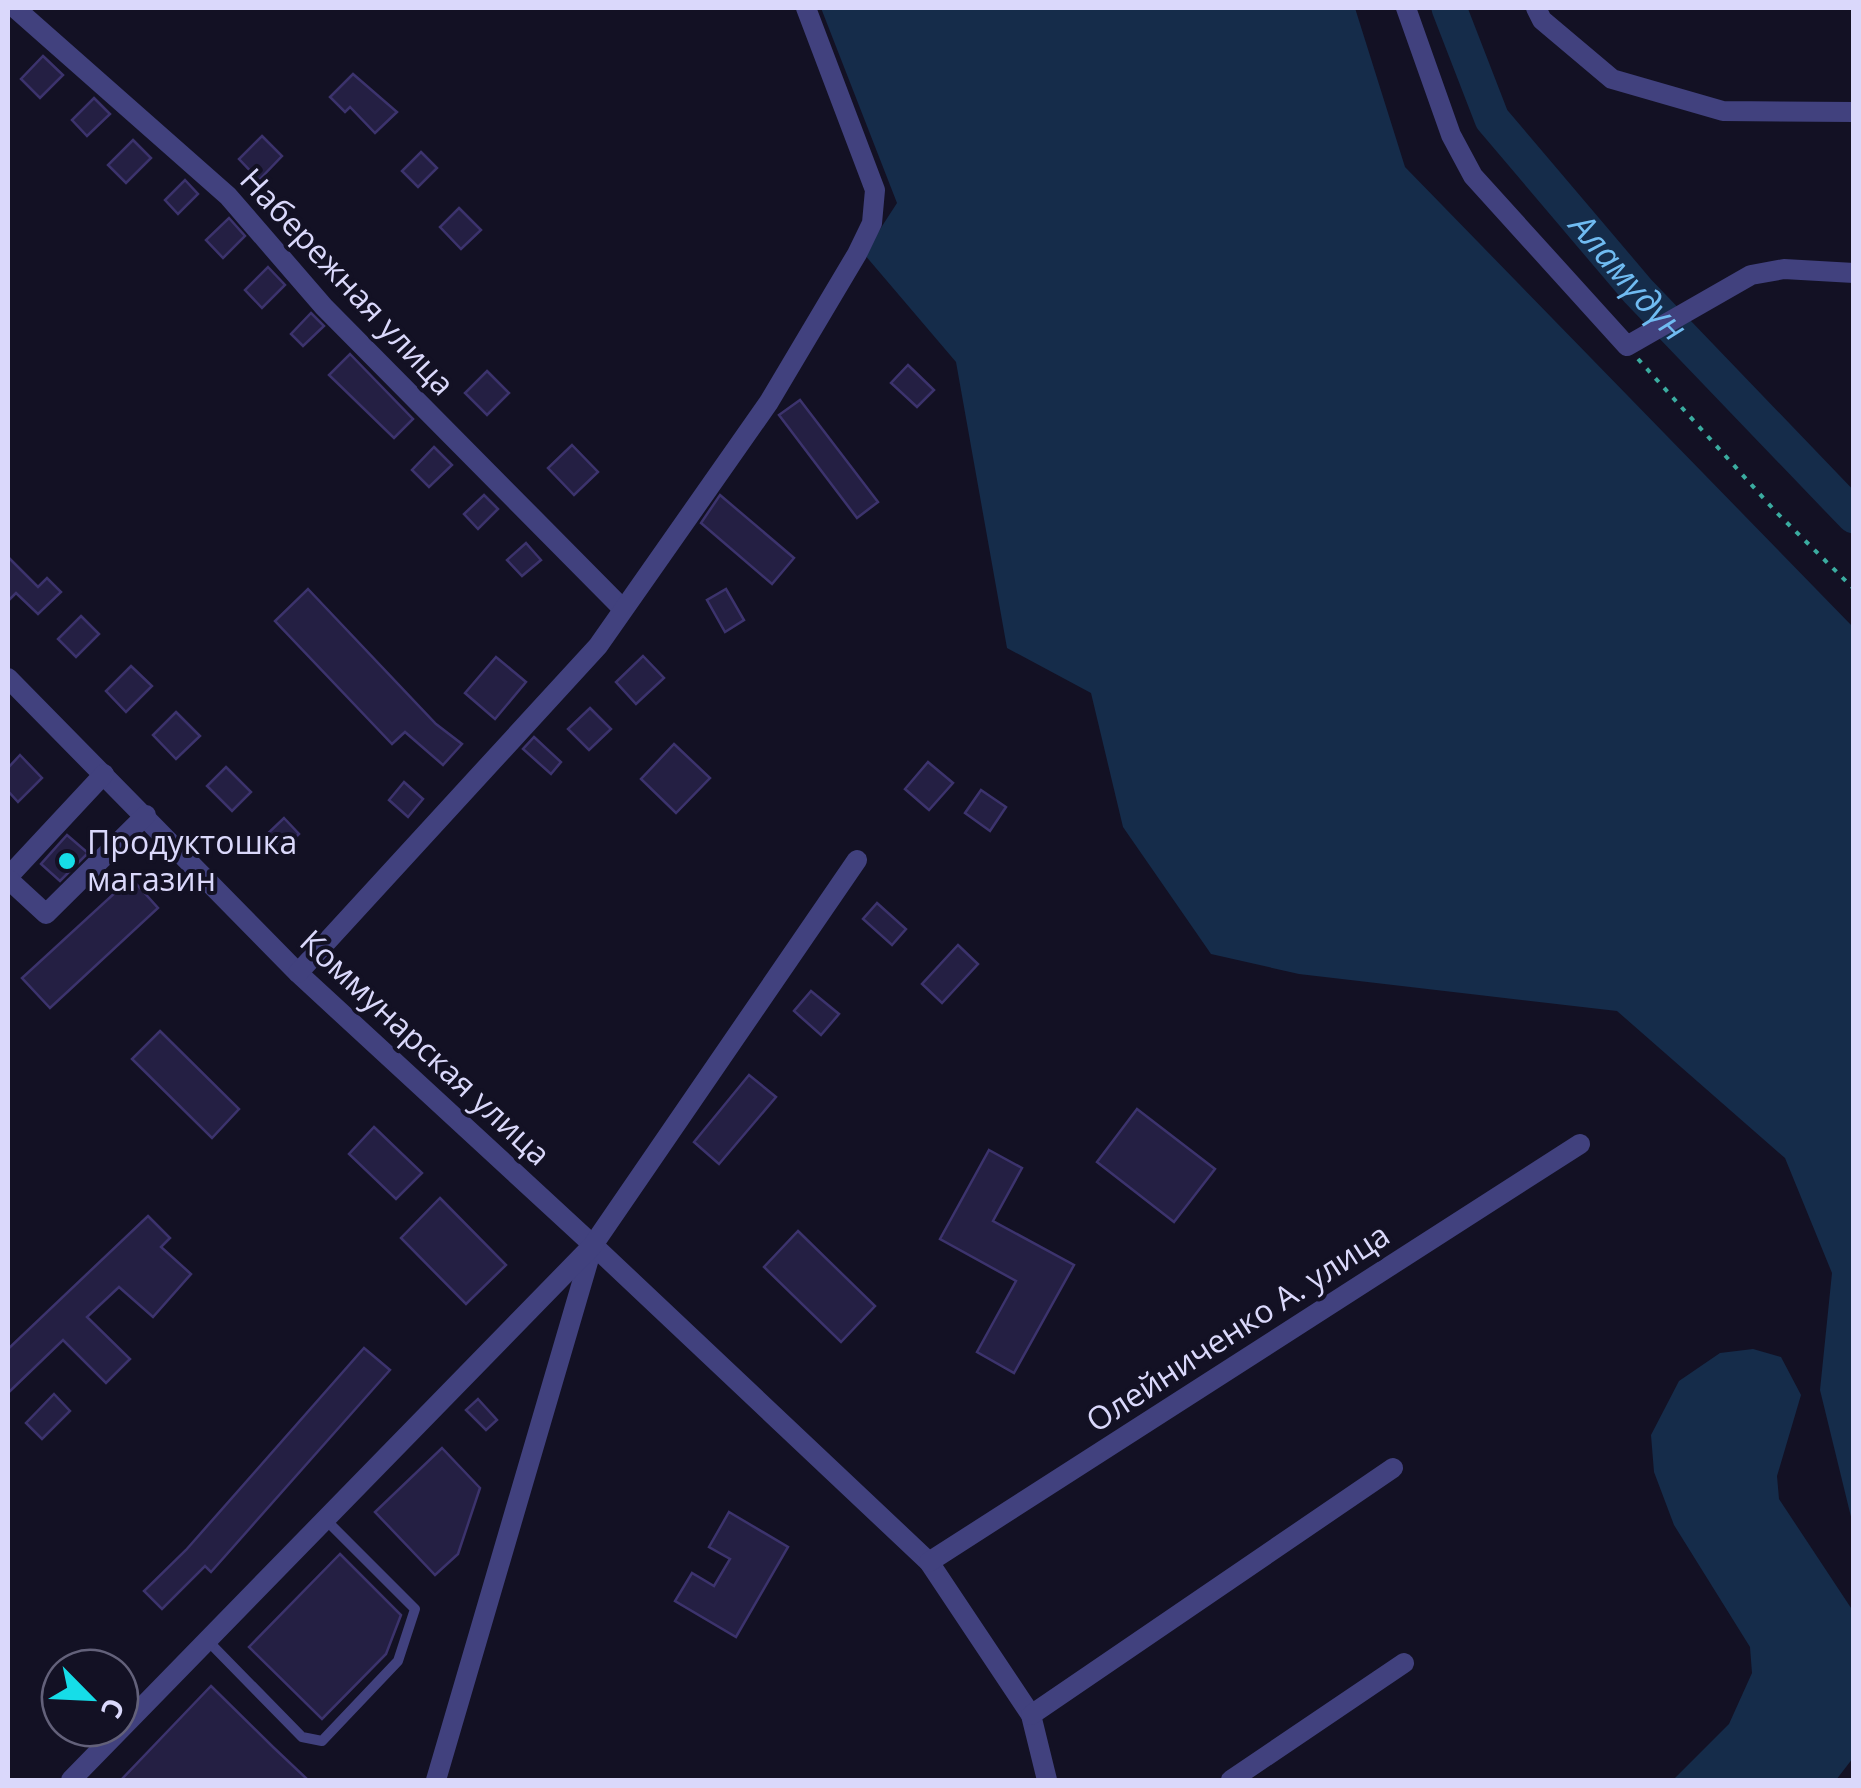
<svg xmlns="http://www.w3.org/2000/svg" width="1861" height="1788" font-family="'Open Sans',sans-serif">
  <rect width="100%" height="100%" fill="#131124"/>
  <!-- water -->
  <g fill="#152c4a">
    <path d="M821,8h534l50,159 448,460v898l-33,-135 12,-117 -47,-115 -168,-147 -318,-37 -88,-20 -88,-127 -32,-134 -84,-45 -51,-286 -92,-108 33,-51z"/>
    <path d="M1753,1349l28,8 20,38 -24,81 2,23 74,112v147l-17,22h-163l56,-56 23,-51 -2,-26 -76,-122 -20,-53 -3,-37 28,-54 41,-28z"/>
  </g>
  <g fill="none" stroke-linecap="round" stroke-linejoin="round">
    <!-- river -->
    <path stroke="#152c4a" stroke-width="35" id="s1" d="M1449,8l43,111 146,172 216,225"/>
  </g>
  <!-- building -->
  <g fill="#241f43" stroke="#3c336d" stroke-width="2.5">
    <path d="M43,56l20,19 -23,23 -19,-19z"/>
    <path d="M353,74l44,38 -22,21 -25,-26 -5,5 -15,-15z"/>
    <path d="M94,98l16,16 -23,22 -15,-16z"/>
    <path d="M262,136l20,20 -23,24 -20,-21z"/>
    <path d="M133,140l18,18 -25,25 -18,-18z"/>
    <path d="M421,152l16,16 -19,19 -16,-16z"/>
    <path d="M185,180l13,14 -20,20 -13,-14z"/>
    <path d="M459,208l22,22 -20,19 -21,-22z"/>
    <path d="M229,218l16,18 -22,22 -17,-18z"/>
    <path d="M268,267l17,18 -23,23 -17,-18z"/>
    <path d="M311,313l13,13 -21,20 -12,-12z"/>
    <path d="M350,354l63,65 -19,19 -65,-63z"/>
    <path d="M908,365l26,25 -17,17 -26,-24z"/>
    <path d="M487,371l22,22 -22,22 -22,-22z"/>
    <path d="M800,400l78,102 -21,16 -78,-103z"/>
    <path d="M572,445l26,27 -24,23 -26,-27z"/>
    <path d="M434,447l18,18 -23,22 -17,-17z"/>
    <path d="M484,495l14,14 -20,20 -14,-15z"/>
    <path d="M720,495l74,63 -22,26 -71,-61z"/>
    <path d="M526,543l15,17 -19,16 -15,-16z"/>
    <path d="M8,557l30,30 9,-9 14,14 -23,22 -22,-21 -8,8z"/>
    <path d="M308,589l128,135 26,20 -19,21 -38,-33 -13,12 -117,-123z"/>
    <path d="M726,589l18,31 -19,12 -18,-32z"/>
    <path d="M81,616l18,18 -23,23 -18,-18z"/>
    <path d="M643,656l21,22 -28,26 -20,-22z"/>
    <path d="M496,657l30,25 -31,37 -30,-26z"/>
    <path d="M131,666l21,20 -26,26 -20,-21z"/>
    <path d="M590,708l21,21 -22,21 -21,-21z"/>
    <path d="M176,712l24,24 -24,23 -23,-24z"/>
    <path d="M534,737l27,25 -10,12 -28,-25z"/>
    <path d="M674,744l36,34 -34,35 -35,-34z"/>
    <path d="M20,755l22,23 -24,24 -10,-11v-23z"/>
    <path d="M928,762l25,21 -24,27 -24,-21z"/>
    <path d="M226,767l25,25 -19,19 -25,-25z"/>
    <path d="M404,782l19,17 -15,18 -19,-17z"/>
    <path d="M981,790l25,17 -16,24 -25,-18z"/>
    <path d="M284,818l15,16 -21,21 -16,-16z"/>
    <path d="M67,835l21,18 -28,28 -19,-17z"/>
    <path d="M131,878l27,30 -108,100 -28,-30z"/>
    <path d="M877,903l29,26 -14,16 -29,-26z"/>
    <path d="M958,945l20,19 -36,39 -20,-19z"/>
    <path d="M811,991l28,23 -18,21 -27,-24z"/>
    <path d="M160,1031l79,78 -27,29 -80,-79z"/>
    <path d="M749,1075l27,22 -57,67 -25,-22z"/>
    <path d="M1137,1109l78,60 -41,53 -77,-60z"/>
    <path d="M374,1127l48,46 -26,26 -47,-45z"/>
    <path d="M989,1150l33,18 -29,53 81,44 -60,108 -37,-21 39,-71 -76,-42z"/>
    <path d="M440,1198l66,67 -40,39 -65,-66z"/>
    <path d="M148,1216l22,22 -9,9 30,27 -38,43 -34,-30 -32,30 43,42 -24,24 -43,-43 -55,53v-44z"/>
    <path d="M798,1231l77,75 -34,36 -77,-75z"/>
    <path d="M364,1348l26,22 -179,202 -6,-6 -43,43 -18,-18 42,-41z"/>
    <path d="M54,1394l16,17 -28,28 -16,-16z"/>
    <path d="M478,1399l19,21 -11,10 -20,-20z"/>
    <path d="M442,1448l38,40 -22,66 -23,21 -60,-63z"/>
    <path d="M729,1512l59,35 -52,90 -61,-36 17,-28 22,13 16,-27 -21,-12z"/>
    <path d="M340,1554l61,61 -15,39 -64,65 -73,-72z"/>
    <path d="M211,1686l62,61 35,33h-187z"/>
  </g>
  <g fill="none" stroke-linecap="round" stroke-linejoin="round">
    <!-- path -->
    <path stroke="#3baca0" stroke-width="4" stroke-dasharray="5 8" stroke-linecap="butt" d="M1638,359l138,153 78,77"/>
    <!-- service -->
    <path stroke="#41417e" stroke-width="10" d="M206,1639l96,98 20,4 76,-80 17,-52 -91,-91"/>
    <!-- minor -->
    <g stroke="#41417e" stroke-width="20">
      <path d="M15,8l213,188 96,111 299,302"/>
      <path d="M1406,8l45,127 22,41 154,170 124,-71 33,-6 70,4"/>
      <path d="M1536,8l6,12 70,59 111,32 131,1"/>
      <path d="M8,678l290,295 295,272 -157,535"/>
      <path d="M8,877l96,-103"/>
      <path d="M8,879l38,35 100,-99"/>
      <path d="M298,973l300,-327 171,-244 88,-148 15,-31 3,-33 -69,-182"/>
      <path d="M593,1245l336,317 102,153 16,65"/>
      <path d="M929,1562l651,-418"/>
      <path d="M1031,1715l362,-247"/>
      <path d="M71,1780l522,-535 264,-385"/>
      <path d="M1231,1780l173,-117"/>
    </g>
  </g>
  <!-- markers -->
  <circle fill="#16dde8" stroke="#131124" stroke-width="4" cx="67" cy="861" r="10"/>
  <g text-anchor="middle" stroke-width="8" stroke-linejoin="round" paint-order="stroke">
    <!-- street labels -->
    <g font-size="32" fill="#dad8fb" stroke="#131124">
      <text transform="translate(347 282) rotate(47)" y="11">Набережная улица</text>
      <text transform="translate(425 1048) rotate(43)" y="11">Коммунарская улица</text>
      <text transform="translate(1238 1328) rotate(-33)" y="11">Олейниченко А. улица</text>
    </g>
    <!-- poi labels -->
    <g font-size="32" fill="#dad8fb" stroke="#131124" text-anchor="start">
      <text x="87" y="854">Продуктошка<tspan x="87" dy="37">магазин</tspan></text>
    </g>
    <!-- water labels -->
    <g font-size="35" font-style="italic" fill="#70bbf1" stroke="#131124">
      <text dy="12" stroke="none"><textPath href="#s1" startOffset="328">Аламүдүн</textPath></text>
    </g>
  </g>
  <!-- border -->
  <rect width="1861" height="1788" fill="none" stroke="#dad8fb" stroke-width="20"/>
  <!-- north arrow -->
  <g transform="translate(90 1698) rotate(114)"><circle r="48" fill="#131124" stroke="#63617a" stroke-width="2.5"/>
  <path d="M0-8L18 38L0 25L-18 38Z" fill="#16dde8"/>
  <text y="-15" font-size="28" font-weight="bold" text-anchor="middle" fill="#dad8fb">С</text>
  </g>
</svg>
